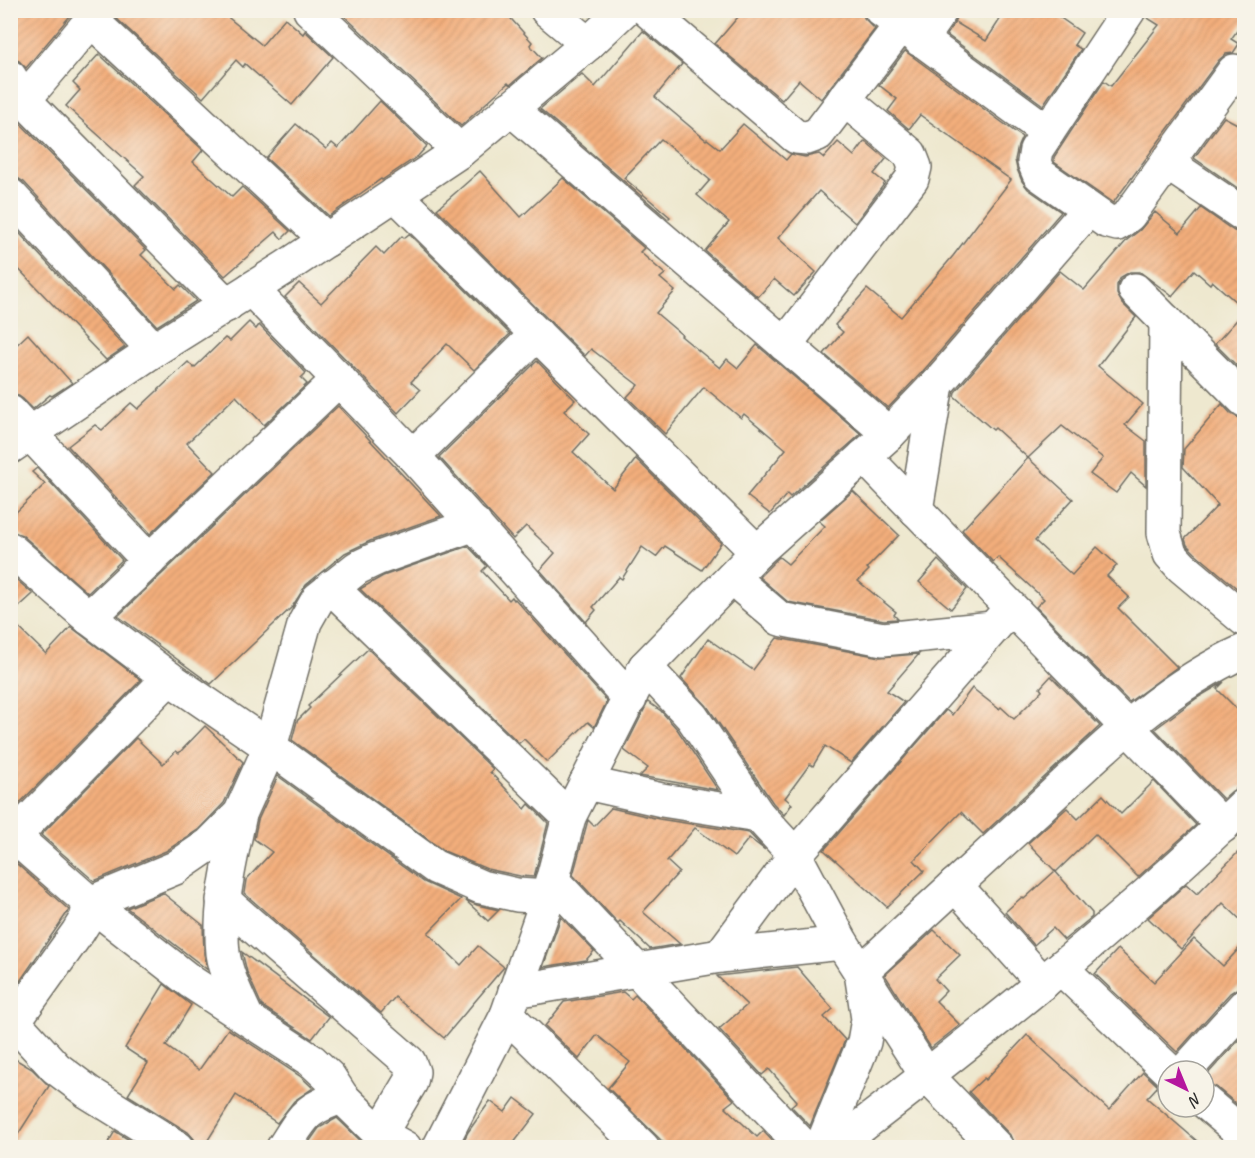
<svg xmlns="http://www.w3.org/2000/svg" width="1255" height="1158" font-family="Caveat,sans-serif">
  <defs>
    <pattern id="building-hatch" width="6" height="6" patternUnits="userSpaceOnUse" patternTransform="scale(1.5)"><rect width="6" height="6" fill="#f3ae7b"/><path d="M-1 1l2-2M0 6l6-6M5 7l2-2" fill="none" stroke="#d0966a"/></pattern>
  </defs>
  <rect width="100%" height="100%" fill="#f7f3e8"/>
  <filter id="ink" filterUnits="userSpaceOnUse"><feTurbulence type="fractalNoise" baseFrequency=".0167" numOctaves="2"/><feDisplacementMap in="SourceGraphic" scale="12" xChannelSelector="R" yChannelSelector="G"/><feConvolveMatrix kernelMatrix="1 2 1 2 8 2 1 2 1" color-interpolation-filters="sRGB"/></filter>
  <filter id="wash" filterUnits="userSpaceOnUse"><feTurbulence type="fractalNoise" baseFrequency=".008" numOctaves="4" result="noise"/><feDisplacementMap in="SourceGraphic" scale="24" xChannelSelector="R" yChannelSelector="G"/><feGaussianBlur stdDeviation="1.35" result="paint"/><feColorMatrix in="noise" values="0 0 0 0 0 0 0 0 0 0 0 0 0 0 0 0 0 1.4 0 .05"/><feComposite in="paint" operator="in"/></filter>
  <g filter="url(#wash)">
    <rect width="100%" height="100%" fill="#eee8cf"/>
    <g id="blocks">
      <!-- building -->
      <g fill="url(#building-hatch)">
        <path d="M10,10h65l-49,58 -7,-7 -9,-3z"/>
        <path d="M118,10h101l43,35 23,-27 18,16 2,-3 28,26 -41,48 -47,-41 -2,3 -7,-7 -33,38 -87,-80z"/>
        <path d="M338,10h165l29,32 -2,3 12,13 -32,27 -2,-2 -47,43z"/>
        <path d="M744,10h119l1,8 11,11 -54,70 -22,-19 -17,20 -67,-56z"/>
        <path d="M1006,10h43l33,23 -8,12 7,4 -38,56 -96,-70 8,-13 31,19z"/>
        <path d="M1148,10h97v10l-14,19 8,5 -6,9 -7,1 -7,6 -106,143 -59,-41v-5l50,-76 7,5 48,-61 -13,-8z"/>
        <path d="M643,31l39,33 -27,33 51,43 1,-1 13,10 23,-25 43,36 5,-6 14,3 14,-3 5,4 14,-16 16,14 11,-15 21,18 -12,15 11,9 -30,40 -36,-32 -41,47 38,34 -22,24 -20,-17 -16,18 -53,-46 24,-29 -32,-27 13,-15 -49,-41 -37,39 46,39 -2,2 -128,-110 42,-35 13,13z"/>
        <path d="M905,51l117,86 -4,9 -3,14 2,9 5,12 6,8 33,23 -138,159 -35,37 -64,-54 19,-22 -8,-7 32,-36 34,28 52,-61 58,-76 -91,-65 -11,14 -21,-18 9,-12 -18,-14z"/>
        <path d="M99,54l104,96 -10,12 39,35 10,-10 48,44 -8,8 -6,-7 -51,44 -90,-91 9,-9 -78,-70 14,-16 -7,-7z"/>
        <path d="M380,101l47,45 -9,10 -36,24 -1,-1 -52,37 -63,-58 30,-34 30,25 6,-6 6,5z"/>
        <path d="M10,113l136,137 -5,5 35,34 4,-4 16,16 -39,25 -133,-144 -8,-5h-6z"/>
        <path d="M1224,117l21,11v65l-51,-35z"/>
        <path d="M480,171l41,46 42,-39 81,70 -4,4 25,22 -5,4 15,13 -19,22 26,22 -1,1 39,32 7,-9 11,9 19,-23 104,89 -71,63 -3,-3 -17,20 -23,-18 39,-47 -42,-35 -3,4 -37,-31 -39,47 -38,-37 11,-12 -47,-36 -6,7 -148,-147z"/>
        <path d="M1201,208l33,23 11,2v77l-33,-29 -2,3 -16,-14 -22,26 -32,-24h-10l-9,5 -4,8v9l5,9 14,14 -38,49 45,38 -18,21 21,16v45l-15,-13 -15,20 -26,-19 13,-16 -41,-32 -34,32 -33,-30 -2,2 -39,-34 1,-4 105,-121 24,19 43,-50 13,-10 15,-18 25,21z"/>
        <path d="M10,223l115,124 -19,13 -96,-100z"/>
        <path d="M409,234l101,100 -36,36 -27,-26 -36,38 9,8 -22,23 -113,-116 14,-14 22,20 55,-56 8,8 18,-19 2,2z"/>
        <path d="M1245,311v63l-30,-30z"/>
        <path d="M249,322l7,7 3,-4 47,48 -5,5 6,6 -43,41 -28,-29 -49,47 28,29 -65,62 -82,-88 27,-21 7,5 29,-27 7,6 50,-47 6,6 31,-30 5,3z"/>
        <path d="M28,334l44,49 -20,13 -2,-1 -17,14 -10,-10 -7,-5h-6v-43z"/>
        <path d="M537,361l38,39 -11,11 25,23 -16,18 40,37 23,-30 85,84 -19,27 -37,-24 -9,11 -14,-10 -20,32 -3,-2 -26,30 3,3 -10,12 -46,-52 15,-17 -29,-27 -13,13 -74,-82z"/>
        <path d="M1222,404l9,10 8,4h6v177l-50,-42 -8,-8 -2,-6 33,-34 -35,-38 1,-18z"/>
        <path d="M338,406l103,110 -71,25 -25,12 -39,32 -14,22 -81,77 -93,-68z"/>
        <path d="M1028,458l45,41 -38,42 37,34 25,-28 20,18 -10,11 22,21 -11,11 59,59 -48,35 -93,-95 8,-8 -46,-42 -5,5 -31,-32z"/>
        <path d="M37,468l85,92 -34,33 -66,-58 -12,-4v-13l35,-34 -13,-12z"/>
        <path d="M853,491l46,44 -32,33 2,2 -11,11 38,31 -2,3 4,4 -14,1 -96,-18 -29,-25 20,-20 9,7 37,-38 -6,-5z"/>
        <path d="M468,546l19,20 -5,5 27,29 3,-3 2,3 1,-1 92,102 -13,26 -6,-5 -41,40 -23,-23 -5,4 -159,-154 23,-13z"/>
        <path d="M938,560l29,29 -16,20 -32,-27z"/>
        <path d="M10,574l23,20 -23,21z"/>
        <path d="M10,619l36,35 25,-27 70,53 -131,133z"/>
        <path d="M777,638l103,19 39,-3 -32,37 17,11 -53,61 -26,-17 -12,20 -3,-2 -25,34 7,6 -8,11 -11,-12 -66,-97 -26,-28 27,-39 45,31z"/>
        <path d="M368,649l125,120 -3,3 35,37 4,-5 19,19 -14,54 -14,-1 -33,-7 -43,-18 -152,-111 5,-19 13,-13 -2,-2z"/>
        <path d="M1051,676l49,50 -117,108 -22,-22 -47,48 10,11 -37,36 -63,-57 122,-140 6,5 20,-27 27,21 2,-2 13,12 28,-28 -2,-3z"/>
        <path d="M1224,682l-7,7 28,28v70h-6l-7,4 -9,8 -68,-70 42,-31z"/>
        <path d="M648,702l13,9 16,18 41,61 -78,-14 8,-8 -24,-18z"/>
        <path d="M205,726l38,36 -19,41 -26,27 -32,21 -72,30 -53,-46 95,-97 27,26 13,-13 3,2z"/>
        <path d="M278,776l146,106 37,17 -33,34 33,32 17,-19 26,21 -60,71 -49,-41 -14,16 -137,-120 2,-13 26,-28 -18,-13 4,-19z"/>
        <path d="M1154,781l42,44 -58,52 -43,-43 -39,38 -28,-29 39,-35 11,11 25,-24 18,19z"/>
        <path d="M611,808l48,11 90,14 16,17 -16,-12 -15,19 -39,-29 -28,33 12,11 -36,40 37,32 -30,5 -30,-28 -2,2 -45,-48 15,-55 6,6z"/>
        <path d="M1245,845v79l-22,-21 -42,46 -33,-31 38,-34 11,10z"/>
        <path d="M10,858l59,52 -51,74 -8,-6z"/>
        <path d="M1055,871l37,42v4l-28,23 -11,-12 -19,17 -29,-33 17,-15 2,2z"/>
        <path d="M163,893l40,32 1,29 4,16 -81,-62z"/>
        <path d="M465,900l12,5 22,5 -11,11z"/>
        <path d="M561,917l33,34 -8,9 -43,7z"/>
        <path d="M934,930l26,25 -25,24 11,12 -10,10 24,24 -29,23 -46,-73z"/>
        <path d="M1194,939l29,27 22,-24v46h-7l-8,5 -53,59 -82,-78 23,-25 36,33z"/>
        <path d="M242,952l87,65 -17,22 -50,-33 -15,-34z"/>
        <path d="M797,967l36,42 -9,8 21,23 -35,86 -19,-20 6,-5 -28,-32 -7,6 -43,-46 28,-24 -30,-29z"/>
        <path d="M164,984l27,21 -25,41 33,24 29,-41 72,47 13,12 -19,13 -17,22 -41,-28 -33,53h-6l-3,-9 -6,-7 -60,-37 20,-32 -23,-15z"/>
        <path d="M623,992l8,7 4,-4 99,105 -9,7 32,30 6,-6 16,17h-110l-61,-60 22,-26 -33,-27 -18,24 -34,-33 19,-24z"/>
        <path d="M1245,1033v67l-5,7 -24,-20 -12,-4v-5z"/>
        <path d="M1027,1035l82,75 34,-38 15,14 -11,12 58,50h-190l-5,-13 -41,-43 15,-14 1,2z"/>
        <path d="M10,1056l22,13 17,17 -39,61z"/>
        <path d="M515,1098l21,16 -26,34h-50l8,-16 22,-31 15,11z"/>
        <path d="M337,1118l30,29v1h-55l-5,-3 12,-17z"/>
        <path d="M115,1131l27,17h-37z"/>
      </g>
    </g>
  </g>
  <g filter="url(#ink)">
    <use href="#blocks" fill-opacity="0" stroke="#6f6d64" stroke-width="1.5"/>
    <g fill="none" stroke-linecap="round" stroke-linejoin="round">
      <!-- minor casing -->
      <g stroke="#6f6d64" stroke-width="36">
        <g id="minor">
          <path d="M310,10l150,141"/>
          <path d="M547,10l41,34"/>
          <path d="M647,10l149,127 11,1 11,-4 83,-109"/>
          <path d="M881,10l167,122"/>
          <path d="M1129,10l-93,140 -2,12 5,12 67,47 11,3 12,-9 105,-144"/>
          <path d="M92,21l235,219"/>
          <path d="M920,40l21,-30"/>
          <path d="M10,77l14,23 203,205"/>
          <path d="M24,100l76,-90"/>
          <path d="M510,108l379,326"/>
          <path d="M1167,163l77,52"/>
          <path d="M395,194l362,358"/>
          <path d="M10,195l144,155"/>
          <path d="M251,289l162,167 217,243"/>
          <path d="M1135,290l109,110"/>
          <path d="M1166,321l-2,212 6,21 12,13 62,52"/>
          <path d="M785,345l127,-166 3,-12 -5,-13 -66,-55"/>
          <path d="M10,412l139,149"/>
          <path d="M10,447l144,-97 132,-83 174,-116 128,-107 36,-34"/>
          <path d="M413,456l124,-122"/>
          <path d="M864,456l359,370"/>
          <path d="M916,510l21,-126"/>
          <path d="M10,549l79,69 80,60 101,69 165,120 46,20 36,8 31,2"/>
          <path d="M732,578l48,41 10,2 93,18 110,-11"/>
          <path d="M331,587l238,230"/>
          <path d="M89,618l250,-239"/>
          <path d="M645,667l47,50 66,98 37,40 47,88 85,133 70,72"/>
          <path d="M586,783l76,17 96,15"/>
          <path d="M240,814c-9,45 -22,92 -17,139 3,22 15,45 24,65"/>
          <path d="M10,833l80,70 101,79 121,79 17,16 13,20 38,37 25,14"/>
          <path d="M14,836l155,-158"/>
          <path d="M552,880l253,268"/>
          <path d="M955,885l88,98"/>
          <path d="M223,900l186,162 4,10 -2,10 -31,52"/>
          <path d="M90,903l85,-35 35,-24 30,-30 30,-67 35,-125 13,-23 39,-31 19,-9 99,-35"/>
          <path d="M720,956l75,-101 215,-246"/>
          <path d="M1061,968l108,103"/>
          <path d="M515,991l205,-35 122,-13"/>
          <path d="M507,1015l136,133"/>
          <path d="M14,1022l42,46 32,24 90,56"/>
          <path d="M10,1027l68,-95 8,-13 4,-16"/>
          <path d="M1185,1071l59,-65"/>
          <path d="M1204,1101l40,34"/>
          <path d="M283,1148c21,-32 21,-39 59,-51"/>
          <path d="M439,1148l68,-133 41,-118 21,-80 76,-150 112,-115 132,-118 48,-50 151,-174"/>
          <path d="M821,1148l43,-106 4,-23 -7,-47c59,-55 118,-109 178,-164 63,-59 125,-121 205,-157"/>
          <path d="M833,1148c141,-108 282,-219 411,-343"/>
        </g>
      </g>
      <!-- minor -->
      <use href="#minor" stroke="#fff" stroke-width="33"/>
    </g>
  </g>
  <!-- margin -->
  <rect width="1255" height="1158" fill="none" stroke="#f7f3e8" stroke-width="36"/>
  <!-- north arrow -->
  <g transform="translate(1186 1089) rotate(137)"><circle r="28" fill="#f7f3e8" stroke="#a5a39c" stroke-width="1.5"/>
  <path d="M0-4.5L10 22L0 15L-10 22Z" fill="#b5179e"/>
  <text y="-9" font-size="16" font-weight="bold" text-anchor="middle" fill="#2b2b2b">N</text>
  </g>
</svg>
